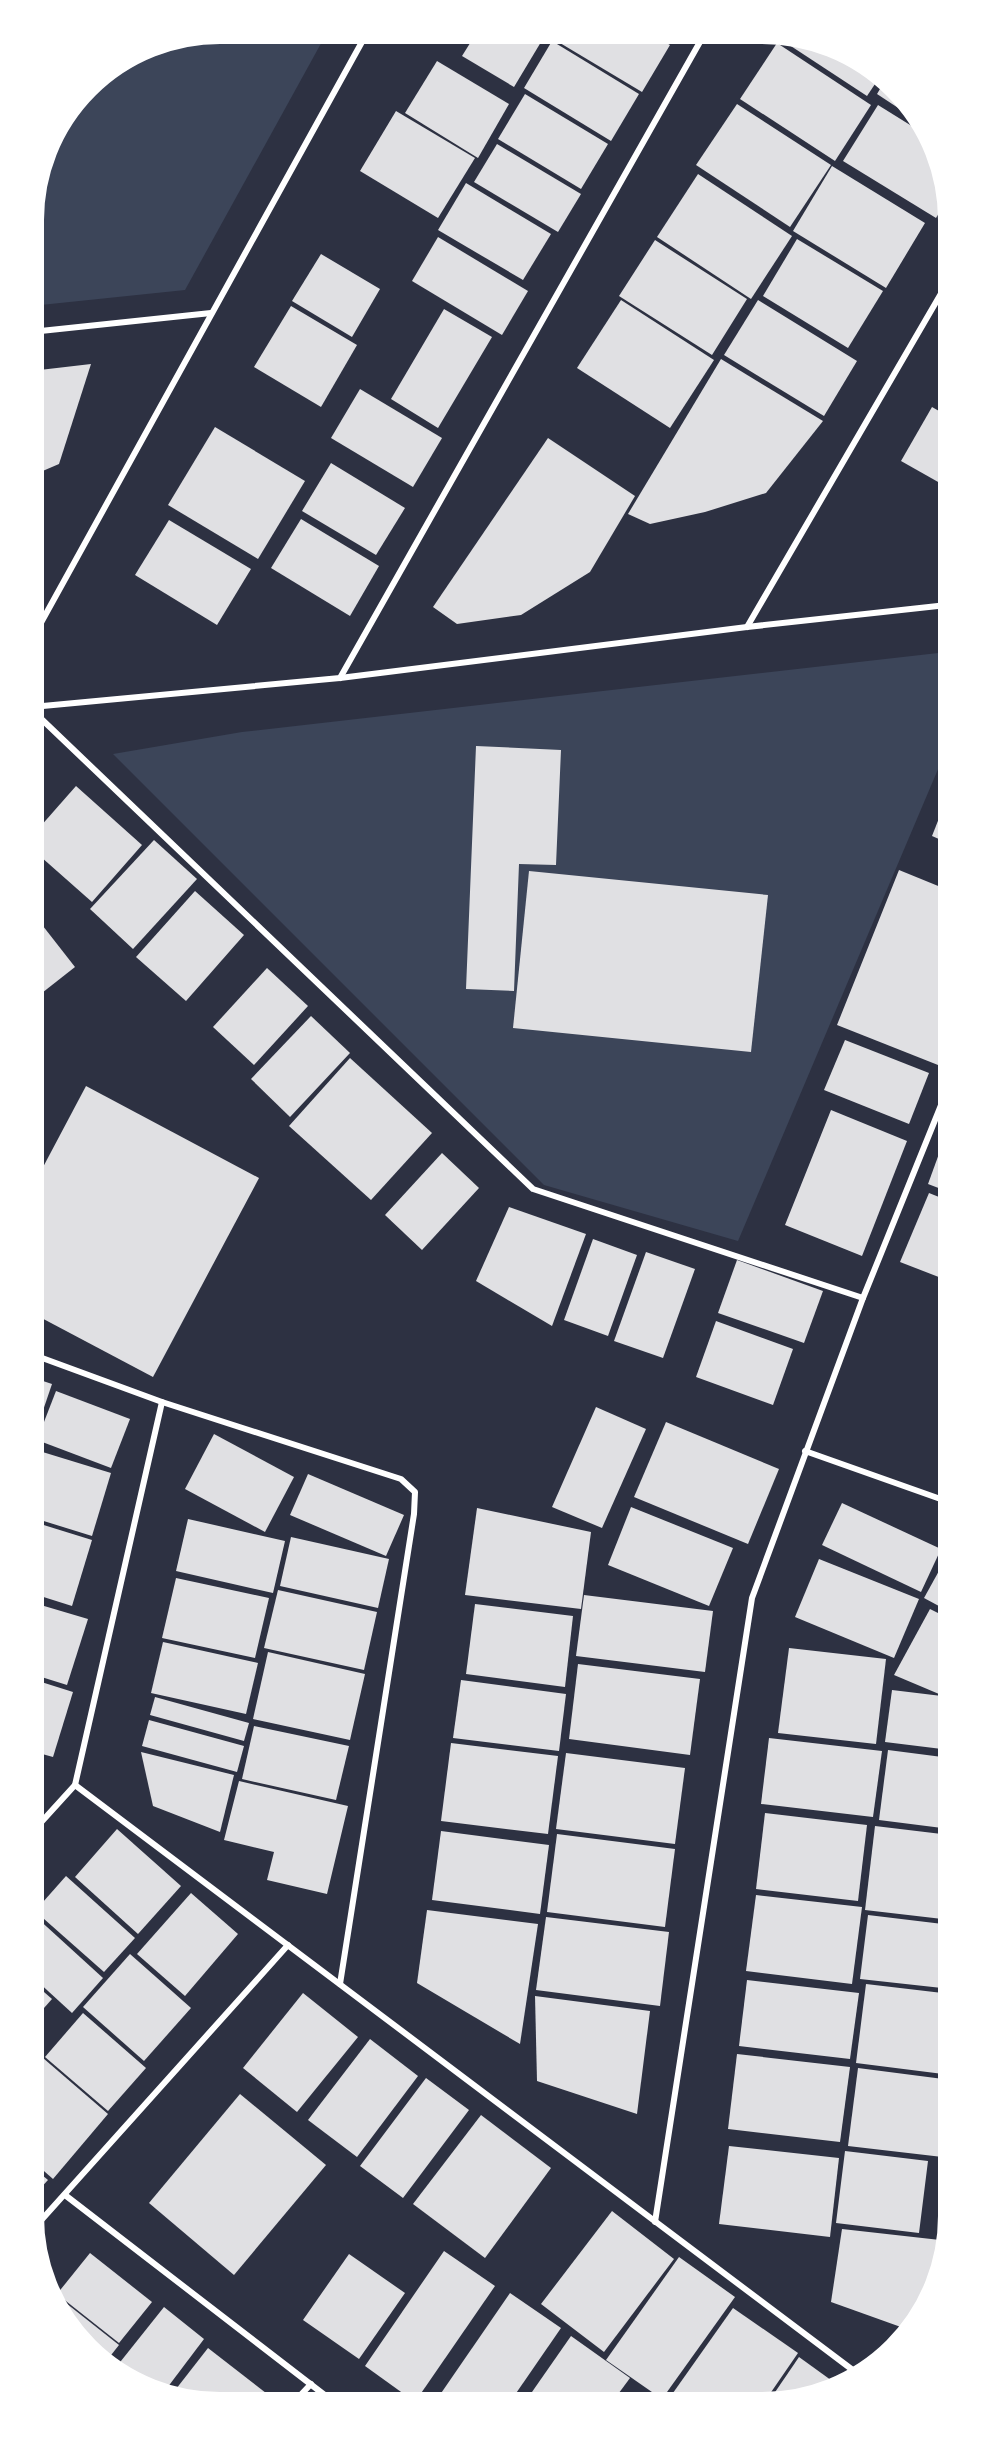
<svg xmlns="http://www.w3.org/2000/svg" width="982" height="2437" font-family="Quicksand,sans-serif">
  <rect width="100%" height="100%" fill="#2d3142"/>
  <!-- green -->
  <g fill="#3c4559">
    <path d="M195,35l129,3 -139,252 -154,16 -1,-98 20,-71 45,-59 53,-34z"/>
    <path d="M947,652v96l-209,493 -194,-56 -431,-431 129,-22z"/>
  </g>
  <!-- building -->
  <g fill="#e0e0e3">
    <path d="M477,32h70l-33,55 -52,-31z"/>
    <path d="M559,32l91,1 20,12 -28,47 -87,-52z"/>
    <path d="M771,33l27,1 48,16 35,25 -14,21z"/>
    <path d="M552,41l87,53 -28,47 -87,-53z"/>
    <path d="M777,43l94,62 -36,56 -95,-62z"/>
    <path d="M437,61l72,43 -31,54 -73,-45z"/>
    <path d="M886,79l10,7 19,33 -38,-25z"/>
    <path d="M525,94l83,50 -27,45 -83,-50z"/>
    <path d="M737,104l94,61 -41,62 -94,-62z"/>
    <path d="M878,105l45,28 23,39v29l-10,17 -93,-57z"/>
    <path d="M396,111l79,47 -37,60 -78,-47z"/>
    <path d="M497,144l84,50 -23,38 -84,-50z"/>
    <path d="M832,166l93,57 -39,65 -93,-57z"/>
    <path d="M698,174l94,62 -41,63 -94,-62z"/>
    <path d="M466,183l85,51 -28,46 -85,-50z"/>
    <path d="M438,237l90,54 -26,44 -90,-54z"/>
    <path d="M797,239l86,52 -35,57 -85,-52z"/>
    <path d="M655,240l92,59 -35,56 -93,-59z"/>
    <path d="M321,254l59,35 -28,48 -60,-36z"/>
    <path d="M621,300l93,60 -44,68 -93,-60z"/>
    <path d="M758,300l99,61 -33,55 -100,-61z"/>
    <path d="M291,306l66,39 -36,62 -67,-40z"/>
    <path d="M444,309l48,28 -54,91 -47,-29z"/>
    <path d="M721,359l102,62 -57,72 -61,19 -55,12 -22,-10z"/>
    <path d="M91,364l-32,100 -28,12v-105z"/>
    <path d="M360,389l82,49 -29,49 -82,-49z"/>
    <path d="M932,407l14,8 1,72 -46,-26z"/>
    <path d="M215,427l90,54 -47,78 -90,-54z"/>
    <path d="M548,438l87,58 -45,76 -69,43 -64,9 -24,-17z"/>
    <path d="M331,463l74,45 -29,47 -74,-44z"/>
    <path d="M301,519l78,47 -29,50 -79,-48z"/>
    <path d="M169,520l82,49 -34,56 -82,-50z"/>
    <path d="M476,746l85,4 -5,115 -37,-1 -5,127 -48,-2z"/>
    <path d="M76,786l66,59 -50,57 -60,-53v-13z"/>
    <path d="M947,798l1,45 -16,-7z"/>
    <path d="M154,840l43,39 -64,70 -43,-40z"/>
    <path d="M899,870l49,20v149l-10,26 -101,-40z"/>
    <path d="M529,871l239,24 -17,157 -238,-24z"/>
    <path d="M195,891l49,44 -58,66 -50,-44z"/>
    <path d="M32,912l43,55 -42,33z"/>
    <path d="M267,968l41,38 -54,59 -41,-38z"/>
    <path d="M311,1016l39,37 -60,64 -39,-38z"/>
    <path d="M845,1040l84,33 -20,51 -85,-34z"/>
    <path d="M350,1058l82,75 -61,67 -82,-74z"/>
    <path d="M86,1086l173,92 -106,199 -119,-63 -1,-128z"/>
    <path d="M831,1110l76,31 -45,115 -77,-31z"/>
    <path d="M948,1129l1,63 -21,-8z"/>
    <path d="M442,1153l37,35 -57,62 -37,-35z"/>
    <path d="M929,1193l20,8v80l-49,-19z"/>
    <path d="M509,1207l77,27 -34,92 -76,-45z"/>
    <path d="M593,1239l44,16 -29,81 -44,-16z"/>
    <path d="M646,1252l49,17 -32,89 -49,-17z"/>
    <path d="M737,1260l86,31 -19,52 -86,-30z"/>
    <path d="M716,1321l77,28 -20,56 -77,-28z"/>
    <path d="M34,1378l18,6 -18,53z"/>
    <path d="M56,1391l74,28 -19,49 -74,-28z"/>
    <path d="M596,1407l50,22 -44,99 -50,-21z"/>
    <path d="M666,1422l113,47 -31,75 -114,-47z"/>
    <path d="M214,1434l80,43 -29,55 -80,-43z"/>
    <path d="M949,1434v20l-7,-2z"/>
    <path d="M36,1450l75,23 -19,63 -58,-18z"/>
    <path d="M308,1474l96,41 -18,41 -96,-41z"/>
    <path d="M842,1503l99,46 -20,43 -99,-47z"/>
    <path d="M631,1507l102,41 -24,58 -101,-41z"/>
    <path d="M477,1508l114,24 -10,77 -116,-14z"/>
    <path d="M188,1519l97,22 -12,52 -97,-22z"/>
    <path d="M34,1522l58,18 -20,66 -38,-12z"/>
    <path d="M291,1537l98,22 -11,49 -98,-22z"/>
    <path d="M950,1551v61l-26,-14z"/>
    <path d="M819,1559l100,40 -25,59 -99,-41z"/>
    <path d="M176,1578l93,20 -14,60 -93,-20z"/>
    <path d="M278,1590l99,22 -13,58 -100,-22z"/>
    <path d="M584,1595l129,16 -8,61 -129,-16z"/>
    <path d="M34,1603l54,16 -21,66 -32,-10z"/>
    <path d="M475,1604l98,12 -8,71 -99,-13z"/>
    <path d="M930,1609l20,10v56l-11,19 -45,-19z"/>
    <path d="M163,1642l95,21 -12,51 -95,-21z"/>
    <path d="M789,1648l97,11 -10,85 -98,-11z"/>
    <path d="M268,1652l97,22 -15,66 -97,-21z"/>
    <path d="M578,1664l122,15 -10,76 -121,-16z"/>
    <path d="M35,1680l38,12 -20,65 -18,-5z"/>
    <path d="M461,1680l105,14 -7,57 -106,-13z"/>
    <path d="M892,1690l58,7v53l-65,-8z"/>
    <path d="M155,1697l94,26 -5,18 -94,-26z"/>
    <path d="M149,1720l95,26 -7,26 -95,-26z"/>
    <path d="M254,1726l95,20 -13,54 -94,-21z"/>
    <path d="M769,1738l113,13 -9,66 -112,-13z"/>
    <path d="M451,1743l107,13 -10,78 -107,-13z"/>
    <path d="M888,1750l62,8v71l-71,-9z"/>
    <path d="M141,1752l93,23 -14,57 -67,-26z"/>
    <path d="M566,1753l119,15 -10,76 -119,-15z"/>
    <path d="M239,1781l109,25 -21,88 -60,-14 7,-28 -50,-12z"/>
    <path d="M765,1813l102,12 -9,76 -102,-12z"/>
    <path d="M875,1826l75,9 1,85 -86,-10z"/>
    <path d="M117,1829l64,57 -43,48 -63,-57z"/>
    <path d="M441,1831l108,14 -9,69 -108,-14z"/>
    <path d="M557,1834l118,15 -10,78 -118,-15z"/>
    <path d="M66,1876l69,62 -31,34 -69,-61z"/>
    <path d="M191,1893l47,41 -53,62 -48,-42z"/>
    <path d="M756,1895l106,12 -10,77 -106,-13z"/>
    <path d="M427,1910l111,14 -18,120 -103,-61z"/>
    <path d="M868,1915l83,10v64l-91,-10z"/>
    <path d="M35,1916l68,62 -31,35 -36,-33z"/>
    <path d="M546,1917l123,15 -9,74 -124,-16z"/>
    <path d="M130,1954l61,54 -47,53 -61,-54z"/>
    <path d="M747,1980l112,13 -9,66 -111,-13z"/>
    <path d="M866,1984l85,10v81l-95,-12z"/>
    <path d="M36,1985l16,14 -16,18z"/>
    <path d="M303,1993l55,44 -61,75 -54,-44z"/>
    <path d="M535,1996l115,15 -13,103 -100,-33z"/>
    <path d="M83,2013l63,55 -38,43 -63,-54z"/>
    <path d="M370,2039l48,37 -61,81 -49,-37z"/>
    <path d="M737,2054l113,13 -10,75 -112,-13z"/>
    <path d="M43,2058l65,56 -55,65 -17,-15v-98z"/>
    <path d="M858,2068l93,12v78l-103,-12z"/>
    <path d="M426,2078l43,32 -66,88 -43,-32z"/>
    <path d="M240,2094l86,71 -92,110 -85,-72z"/>
    <path d="M481,2115l70,53 -66,90 -72,-54z"/>
    <path d="M729,2146l110,12 -9,79 -111,-13z"/>
    <path d="M845,2151l83,10 -9,72 -83,-10z"/>
    <path d="M36,2170l12,10 -12,13z"/>
    <path d="M612,2211l62,48 -70,93 -63,-48z"/>
    <path d="M842,2229l107,12 -11,48 -26,42 -81,-29z"/>
    <path d="M444,2251l51,35 -80,116 -50,-36z"/>
    <path d="M90,2253l62,49 -33,41 -62,-49z"/>
    <path d="M349,2254l56,39 -46,66 -56,-39z"/>
    <path d="M679,2257l56,40 -73,102 -56,-39z"/>
    <path d="M52,2292l67,53 -15,19 -18,-13z"/>
    <path d="M510,2293l51,35 -51,74h-75z"/>
    <path d="M164,2307l40,32 -43,57 -25,-9 -23,-16z"/>
    <path d="M733,2308l65,45 -33,48h-95l-2,-1z"/>
    <path d="M571,2336l59,42 -17,23 -88,1z"/>
    <path d="M208,2348l67,52 -2,3h-89l-15,-5z"/>
    <path d="M799,2357l36,26 -7,10 -18,8h-41z"/>
    <path d="M640,2393l12,8h-18z"/>
  </g>
  <g fill="none" stroke-linecap="round" stroke-linejoin="round">
    <!-- minor -->
    <g stroke="#fff" stroke-width="6">
      <path d="M31,332l180,-19"/>
      <path d="M747,627l199,-342"/>
      <path d="M32,639l336,-608"/>
      <path d="M340,678l365,-645"/>
      <path d="M32,707l308,-29 407,-51 200,-22"/>
      <path d="M32,710l501,479 330,109"/>
      <path d="M34,1355l128,47 239,77 14,13 -1,22 -74,470"/>
      <path d="M805,1451l144,51"/>
      <path d="M75,1785l787,592"/>
      <path d="M35,1829l40,-44 87,-383"/>
      <path d="M65,2195l270,208"/>
      <path d="M655,2222l97,-624 111,-300 85,-210"/>
      <path d="M36,2226l252,-281"/>
      <path d="M293,2403l18,-19"/>
    </g>
  </g>
  <!-- crop -->
  <path d="M0 0H982V2437H0ZM220 40H762A180 180 0 0 1 942 220V2216A180 180 0 0 1 762 2396H220A180 180 0 0 1 40 2216V220A180 180 0 0 1 220 40Z" fill="#fff" fill-rule="evenodd"/>
  <path fill="none" stroke="#fff" stroke-width="8" d="M220 40H762A180 180 0 0 1 942 220V2216A180 180 0 0 1 762 2396H220A180 180 0 0 1 40 2216V220A180 180 0 0 1 220 40Z"/>
</svg>
